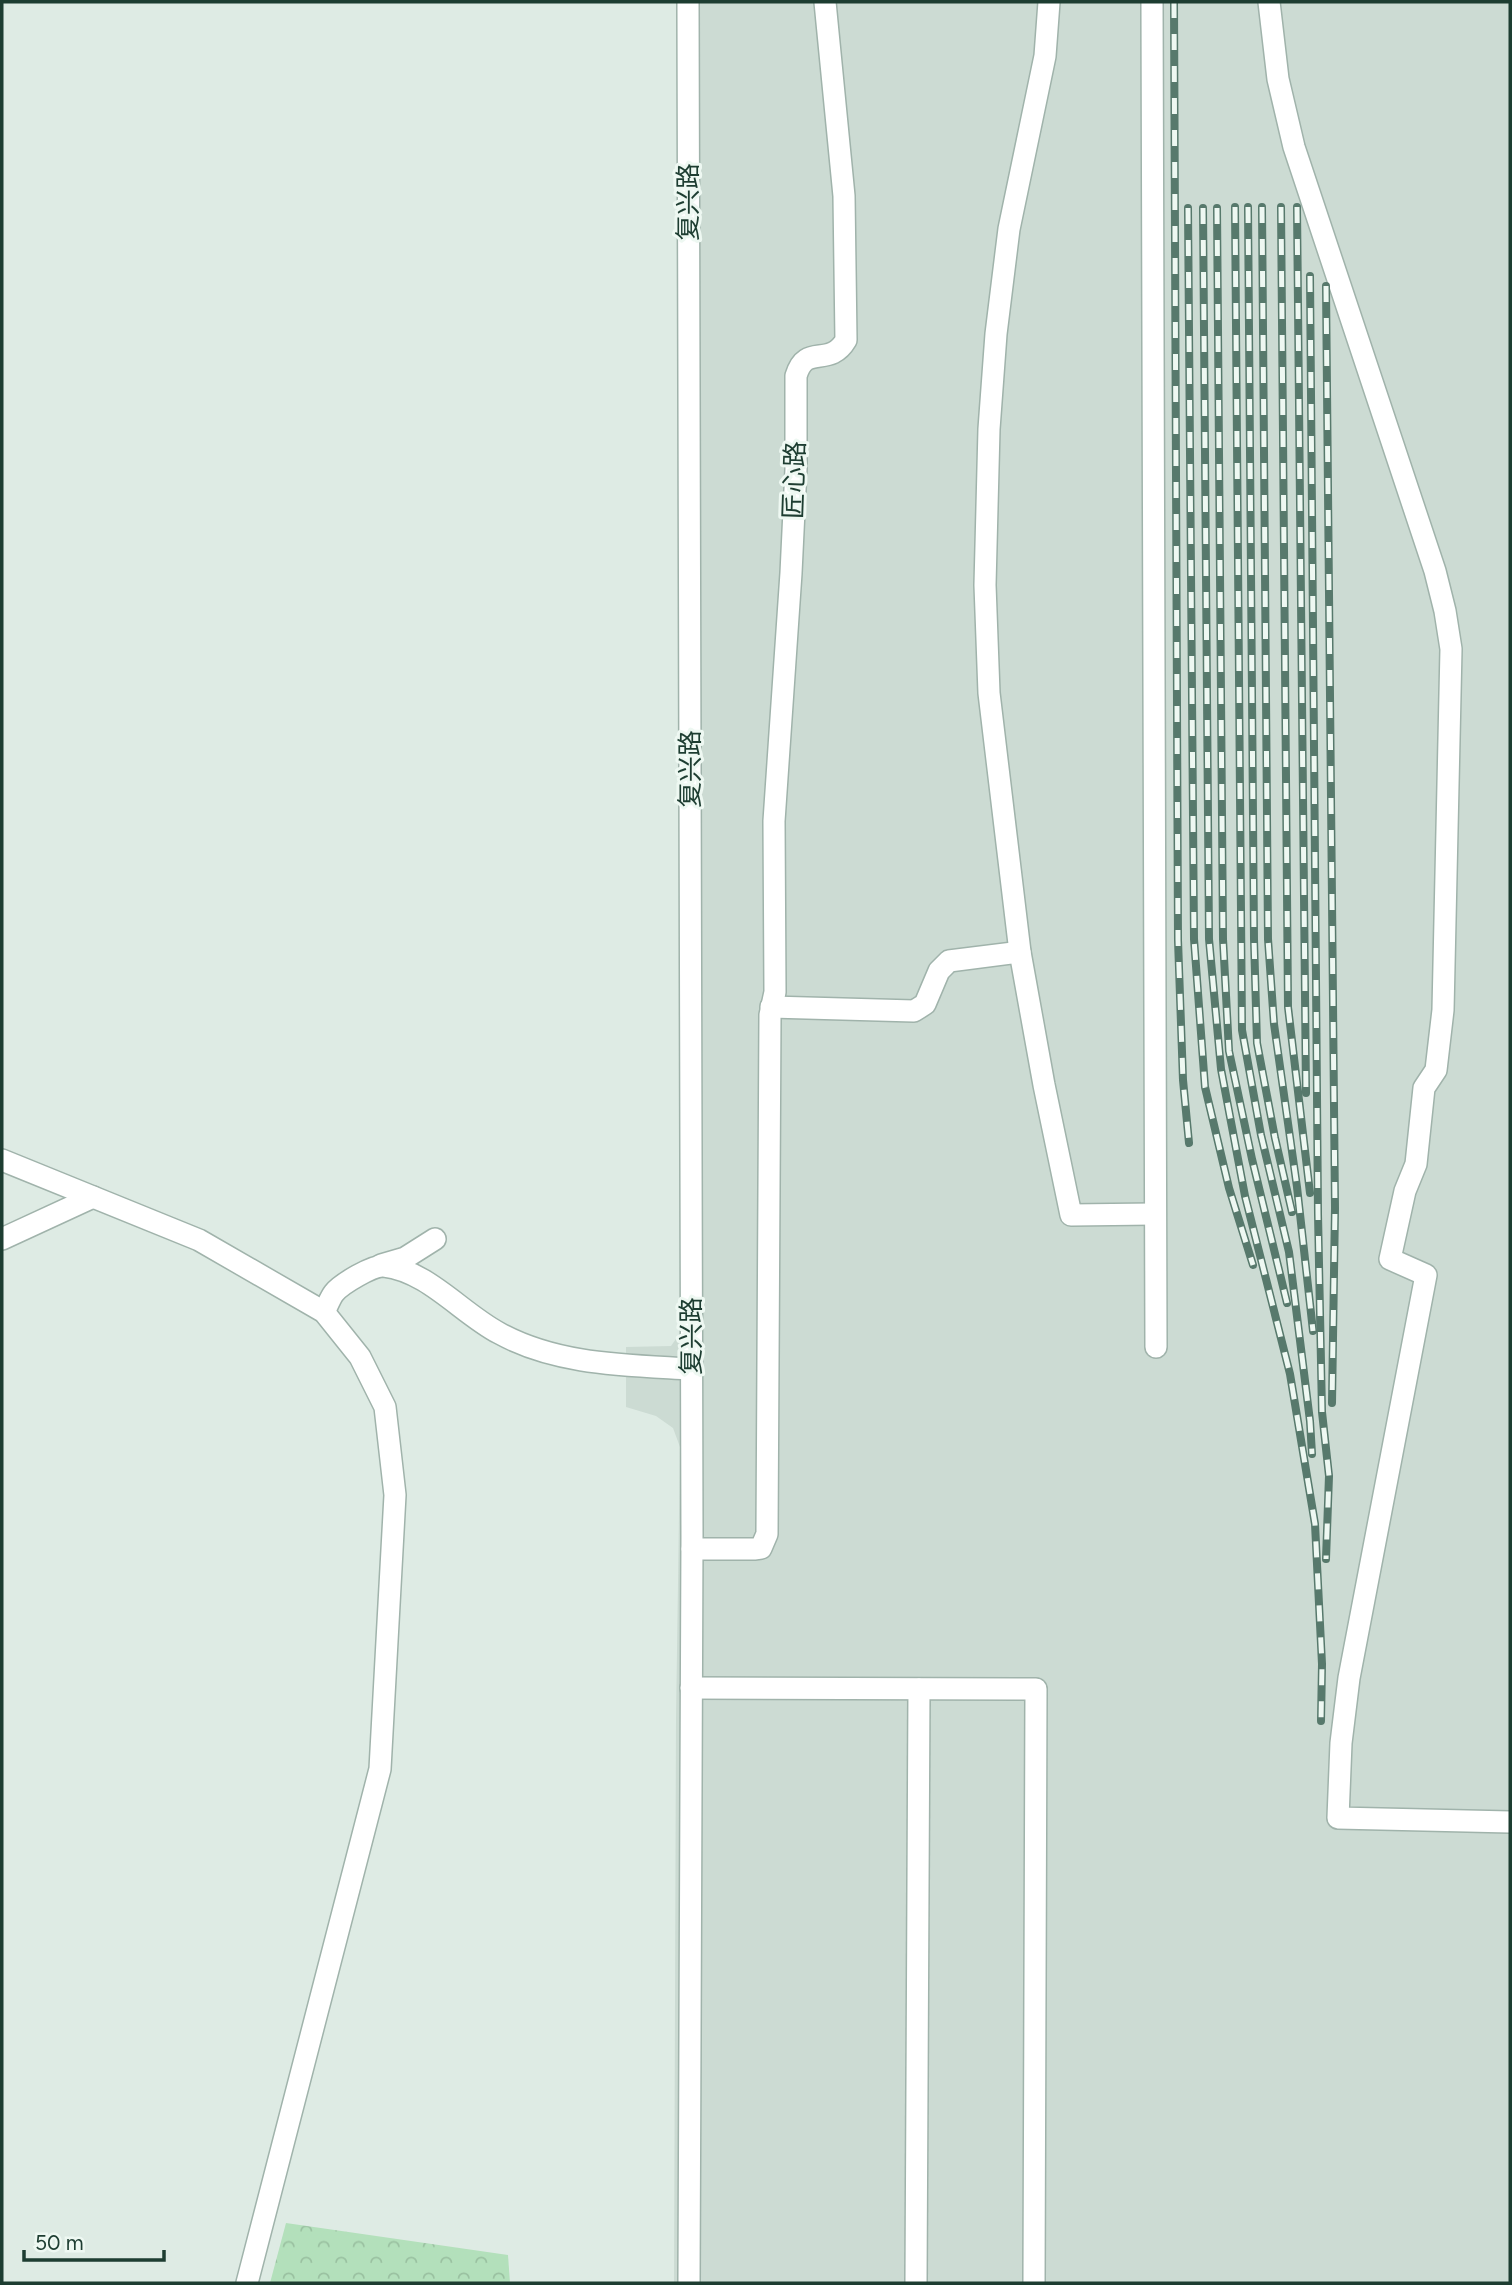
<svg xmlns="http://www.w3.org/2000/svg" width="1512" height="2285" font-family="Figtree,'Noto Sans SC',sans-serif">
  <defs>
    <pattern id="forest-crowns" width="20" height="18" patternUnits="userSpaceOnUse" patternTransform="scale(1.75)"><rect width="20" height="18" fill="#b3e0bb"/><path d="M2 6a3 3 0 1 1 6 0M12 15a3 3 0 1 1 6 0" fill="none" stroke="#9ac1a1"/></pattern>
  </defs>
  <rect width="100%" height="100%" fill="#deebe4"/>
  <!-- built -->
  <path fill="#ccdbd3" d="M679,2h831v2281h-836l2,-564 4,-272 -7,-19 -17,-12 -30,-9v-60l45,-1 9,-13 3,-229 -5,-474z"/>
  <!-- forest -->
  <path fill="url(#forest-crowns)" d="M286,2223l222,32 2,28h-240z"/>
  <g fill="none" stroke-linecap="round" stroke-linejoin="round">
    <!-- minor casing -->
    <g stroke="#a0b3ab" stroke-width="24">
      <g id="minor">
        <path d="M688,2l4,1535 -3,746"/>
        <path d="M1049,2l-4,54 -36,173 -13,105 -7,95 -4,156 4,108 31,259 24,133 27,130 83,-1"/>
        <path d="M1152,2l4,1345"/>
        <path d="M1269,2l9,77 16,68 141,424 10,40 6,38 -8,361 -7,60 -12,18 -8,76 -11,27 -15,68 36,16 -77,403 -8,65 -3,75 172,4"/>
        <path d="M771,1007l143,4 11,-7 14,-33 10,-10 71,-9"/>
        <path d="M2,1160l197,80 125,72 36,45 25,50 10,88 -15,274 -133,514"/>
        <path d="M2,1239l91,-42"/>
        <path d="M381,1265l24,-7 30,-19"/>
        <path d="M324,1312c3,-5 6,-14 10,-19 7,-9 39,-28 50,-27 44,5 77,47 115,67 58,32 127,32 192,36"/>
        <path d="M692,1549h62l7,-1 6,-14 3,-519 5,-23 -1,-171 17,-248 5,-104v-93c10,-34 33,-7 50,-36l-2,-144 -19,-194"/>
        <path d="M691,1688l345,1 -2,594"/>
        <path d="M916,2283l3,-594"/>
      </g>
    </g>
    <!-- minor -->
    <use href="#minor" stroke="#fff" stroke-width="21"/>
    <!-- rail casing -->
    <g stroke="#57796c" stroke-width="8">
      <g id="rail">
        <path d="M1174,2l4,938 5,140 6,63"/>
        <path d="M1235,207l7,823 19,105 28,117 21,169 2,33"/>
        <path d="M1248,207l6,732 3,104 18,95 17,74"/>
        <path d="M1262,207l6,732 6,85 23,163 16,144"/>
        <path d="M1281,207l7,800 22,186"/>
        <path d="M1297,207l9,886"/>
        <path d="M1188,208l6,731 11,148 24,101 24,77"/>
        <path d="M1203,208l6,731 12,130 24,127 45,178 25,150 7,140 -1,57"/>
        <path d="M1217,208l6,731 6,112 23,108 35,144"/>
        <path d="M1310,276l8,938 4,198 7,64 -3,83"/>
        <path d="M1326,286l9,922 -3,195"/>
      </g>
    </g>
    <!-- rail -->
    <use href="#rail" stroke="#eef8f2" stroke-width="5" stroke-dasharray="16" stroke-linecap="butt"/>
  </g>
  <g text-anchor="middle" stroke-width="6" stroke-linejoin="round" paint-order="stroke">
    <!-- street labels -->
    <g font-size="26" fill="#1d3d31" stroke="#eef8f2">
      <text transform="translate(688 202) rotate(-90)" y="9">复兴路</text>
      <text transform="translate(794 480) rotate(-88)" y="9">匠心路</text>
      <text transform="translate(690 769) rotate(-90)" y="9">复兴路</text>
      <text transform="translate(691 1336) rotate(-90)" y="9">复兴路</text>
    </g>
  </g>
  <!-- border -->
  <rect width="1512" height="2285" fill="none" stroke="#1d3d31" stroke-width="7"/>
  <!-- scale -->
  <path d="M24 2250v10h140v-10" fill="none" stroke="#1d3d31" stroke-width="3.5"/>
  <text x="35" y="2250" font-size="21" fill="#1d3d31" stroke="#eef8f2" stroke-width="5" paint-order="stroke">50 m</text>
</svg>
